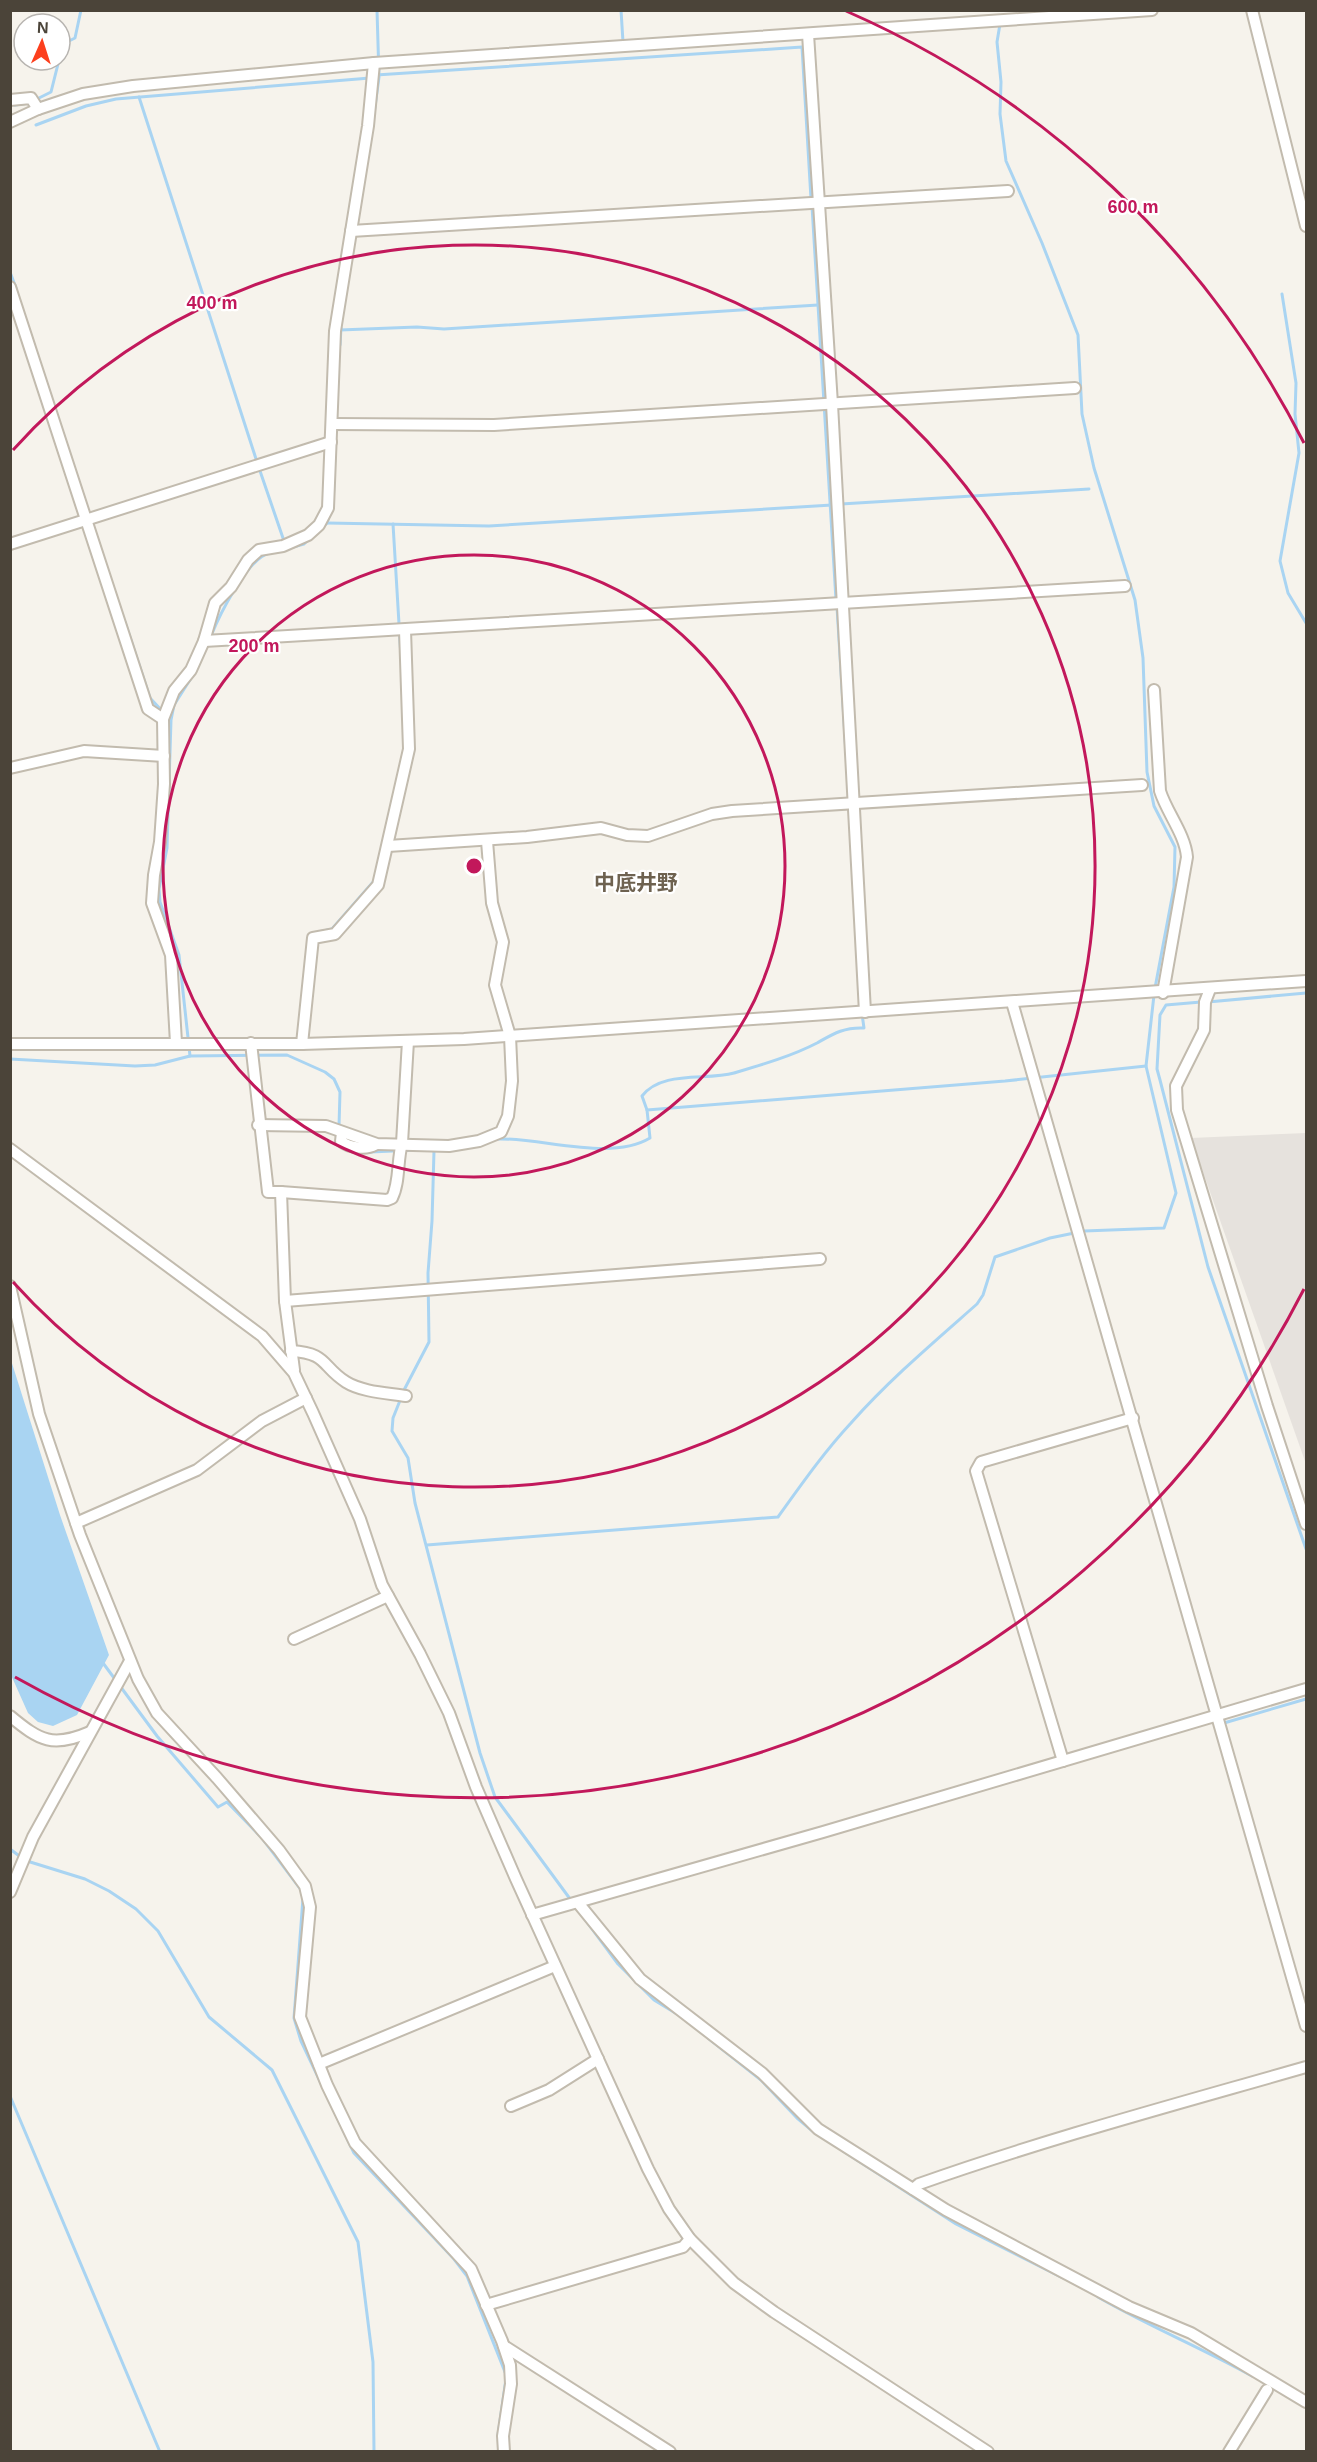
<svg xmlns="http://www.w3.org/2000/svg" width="1317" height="2462" font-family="Helvetica,'Noto Sans JP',sans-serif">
  <rect width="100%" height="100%" fill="#f6f3ec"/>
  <!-- industrial -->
  <path fill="#e6e2dd" d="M1306,1133v331l-115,-326z"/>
  <!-- water -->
  <path fill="#a9d4f2" d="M10,1357l50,158 49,140 -32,60 -24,11 -15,-4 -10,-9 -17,-38z"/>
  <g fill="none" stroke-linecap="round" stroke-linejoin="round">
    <!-- stream -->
    <g stroke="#a9d4f2" stroke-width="3">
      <path d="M621,10l2,32"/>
      <path d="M1000,24l-3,18 4,40 -1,32 6,47 36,82 36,92 4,79 12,54 41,132 8,58 4,114 7,34 21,41 -1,40 -19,101"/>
      <path d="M60,55l3,-11 12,-6 6,-28"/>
      <path d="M376,75l426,-28 9,152"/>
      <path d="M139,97l118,365"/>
      <path d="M35,100l16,-8 8,-32"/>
      <path d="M15,105l14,-2"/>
      <path d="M374,114l5,-37 -2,-67"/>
      <path d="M36,125l50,-19 30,-7 254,-21"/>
      <path d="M812,206l24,394"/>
      <path d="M10,272l6,16"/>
      <path d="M1282,294l14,89 -1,31 4,39 -19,108 8,32 18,30"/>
      <path d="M340,330l77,-3 27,2 374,-24"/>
      <path d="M340,345l1,-17"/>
      <path d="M259,468l25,73"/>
      <path d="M841,504l248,-15"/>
      <path d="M333,507l2,-56"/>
      <path d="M327,523l162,3 343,-21"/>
      <path d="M393,524l8,133"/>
      <path d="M322,528l5,-5 3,-10"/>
      <path d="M293,547l11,-3 6,-6"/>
      <path d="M837,607l9,146"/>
      <path d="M125,622l25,76 13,14"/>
      <path d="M211,636c8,-20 36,-77 58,-83"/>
      <path d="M319,932l13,-3 42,-48"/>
      <path d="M1201,1002l-35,3 -6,10 -3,54 3,11 48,187 98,282"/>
      <path d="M1208,1002l98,-9"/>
      <path d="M190,1056l-11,-101 -19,-53 -1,-13 8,-41 4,-128 3,-15 19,-30"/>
      <path d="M10,1059l125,7 20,-1 35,-9 97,-1 38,17 9,7 6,13 -1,34"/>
      <path d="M647,1110l-5,-14c20,-26 64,-15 92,-23 27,-8 58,-17 83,-30 16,-9 27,-16 47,-15l-2,-14"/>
      <path d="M497,1139c44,-2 113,23 153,-1l-3,-28 358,-29 141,-15"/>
      <path d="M370,1152l47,-2"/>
      <path d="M403,1392l26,-50 -1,-69 4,-52 2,-70"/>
      <path d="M401,1398l-8,20 -1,13 16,27 7,45 65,250 15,44 123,167 36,36 23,14"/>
      <path d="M427,1545l351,-28c23,-32 46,-65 73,-94 38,-43 83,-81 126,-119l6,-9 12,-38 55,-19 34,-7 80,-3 12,-35 -30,-127 8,-71"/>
      <path d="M103,1663l54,73 61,71 9,-5 35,36 40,53"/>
      <path d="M1224,1723l82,-24"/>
      <path d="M10,1849l12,9"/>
      <path d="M27,1861l58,18 24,12 27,18 22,22 51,86 63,53 86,172 15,120 1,90"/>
      <path d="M303,1898l-9,120 7,23 53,112 100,106 13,17 38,96"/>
      <path d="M708,2038l53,42 36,38 18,15"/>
      <path d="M10,2096l150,356"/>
      <path d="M843,2151l113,73 107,54"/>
      <path d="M1098,2297c50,29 104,51 154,79"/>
      <path d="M498,2435l8,-56"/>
    </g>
    <!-- minor casing -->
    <g stroke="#c2bbae" stroke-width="14">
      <g id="minor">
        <path d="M1252,10l54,216"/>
        <path d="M808,34l24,370 33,608"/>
        <path d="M10,100l21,-2 7,11"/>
        <path d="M10,122l28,-13 45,-15 50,-8 241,-23 778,-53"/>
        <path d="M351,231l657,-40"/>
        <path d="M10,287l138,422 15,10"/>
        <path d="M332,424l162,1 581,-37"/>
        <path d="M10,544l321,-102"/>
        <path d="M204,641l921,-55"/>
        <path d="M1154,690l6,101c7,22 25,43 27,66l-24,136"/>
        <path d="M10,768l74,-17 80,5"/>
        <path d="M388,846l139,-9 74,-9 26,7 21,1 64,-22 20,-3 410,-26"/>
        <path d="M1210,989l-5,13 -1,28 -28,56 1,24 90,296 39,118"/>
        <path d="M1012,1002l294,1024"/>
        <path d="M176,1043l-5,-88 -19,-52 2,-28 6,-33 4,-58 -1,-65 11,-28 17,-21 13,-29 11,-38 16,-16 17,-27 11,-10 24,-4 25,-11 11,-10 9,-17 7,-177 33,-205 6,-63"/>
        <path d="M251,1043l17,149h13l4,109 9,69"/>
        <path d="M10,1044h292l162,-5 842,-58"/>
        <path d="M302,1044l11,-106 22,-4 43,-49 31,-136 -4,-119"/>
        <path d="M258,1125l68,1 51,18 72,2 30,-5 22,-9 7,-16 4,-35 -2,-45 -15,-51 8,-43 -11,-39 -5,-62"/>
        <path d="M342,1133l-1,8c8,7 25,9 34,4"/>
        <path d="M10,1149l252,187 32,37 19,40 47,106 22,66 38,69 29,59 27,74 40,92 132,290 21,40 21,30 44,44 40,29 214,140"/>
        <path d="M281,1192l106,8 5,-2c8,-16 5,-38 10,-55l6,-102"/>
        <path d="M10,1286l29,128 41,121 58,144 19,34 60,65 62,72 26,36 5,21 -10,110 27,68 28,58 116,126 31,72 8,24 1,19 -8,52 1,16"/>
        <path d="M285,1301l535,-42"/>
        <path d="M291,1351c37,2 30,15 55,31 16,10 41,11 60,14"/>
        <path d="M76,1523l121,-53 65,-49 44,-23"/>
        <path d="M294,1639l94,-43"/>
        <path d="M10,1716c30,25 43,32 80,16"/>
        <path d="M1063,1761l-87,-290 5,-9 152,-44"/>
        <path d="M10,1892l23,-55 97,-176"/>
        <path d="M579,1904l61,75 122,94 56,56 128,81 183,97 62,26 115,69"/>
        <path d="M532,1915l291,-83 483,-143"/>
        <path d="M319,2064l236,-98"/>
        <path d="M511,2106l38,-16 49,-31"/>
        <path d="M913,2189l6,-5c127,-45 258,-80 387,-117"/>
        <path d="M486,2305l197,-58 7,-8"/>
        <path d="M504,2346l166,106"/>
        <path d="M1229,2452l38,-62"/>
      </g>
    </g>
    <!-- minor -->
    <use href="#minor" stroke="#fff" stroke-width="10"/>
  </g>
  <!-- distance rings -->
  <g fill="none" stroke="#c2185b" stroke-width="3">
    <circle cx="474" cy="866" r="311"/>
    <path d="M13 450A621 621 0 1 1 13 1282"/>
    <path d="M1304 1289A932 932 0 0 1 15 1677M846 11A932 932 0 0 1 1304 443"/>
  </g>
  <g text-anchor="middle" stroke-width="4.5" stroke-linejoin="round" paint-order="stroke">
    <!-- quarter labels -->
    <g font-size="21" font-weight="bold" fill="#6e6250" stroke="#fff">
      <text x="636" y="890">中底井野</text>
    </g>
  </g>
  <circle cx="474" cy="866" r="9" fill="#c2185b" stroke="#fff" stroke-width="3"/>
  <g font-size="18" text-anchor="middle" font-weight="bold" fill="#c2185b" stroke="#fff" stroke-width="4.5" stroke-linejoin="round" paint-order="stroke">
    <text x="1133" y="213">600 m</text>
    <text x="212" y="309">400 m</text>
    <text x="254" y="652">200 m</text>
  </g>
  <!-- border -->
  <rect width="1317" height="2462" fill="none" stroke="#4b4439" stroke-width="24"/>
  <!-- north arrow -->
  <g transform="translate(42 42) rotate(3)"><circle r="28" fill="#ffffff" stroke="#b7b4b0" stroke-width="1.5"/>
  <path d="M0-4.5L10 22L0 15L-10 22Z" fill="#fc3f1d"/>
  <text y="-9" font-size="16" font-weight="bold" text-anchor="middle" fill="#4b4439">N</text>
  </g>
</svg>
